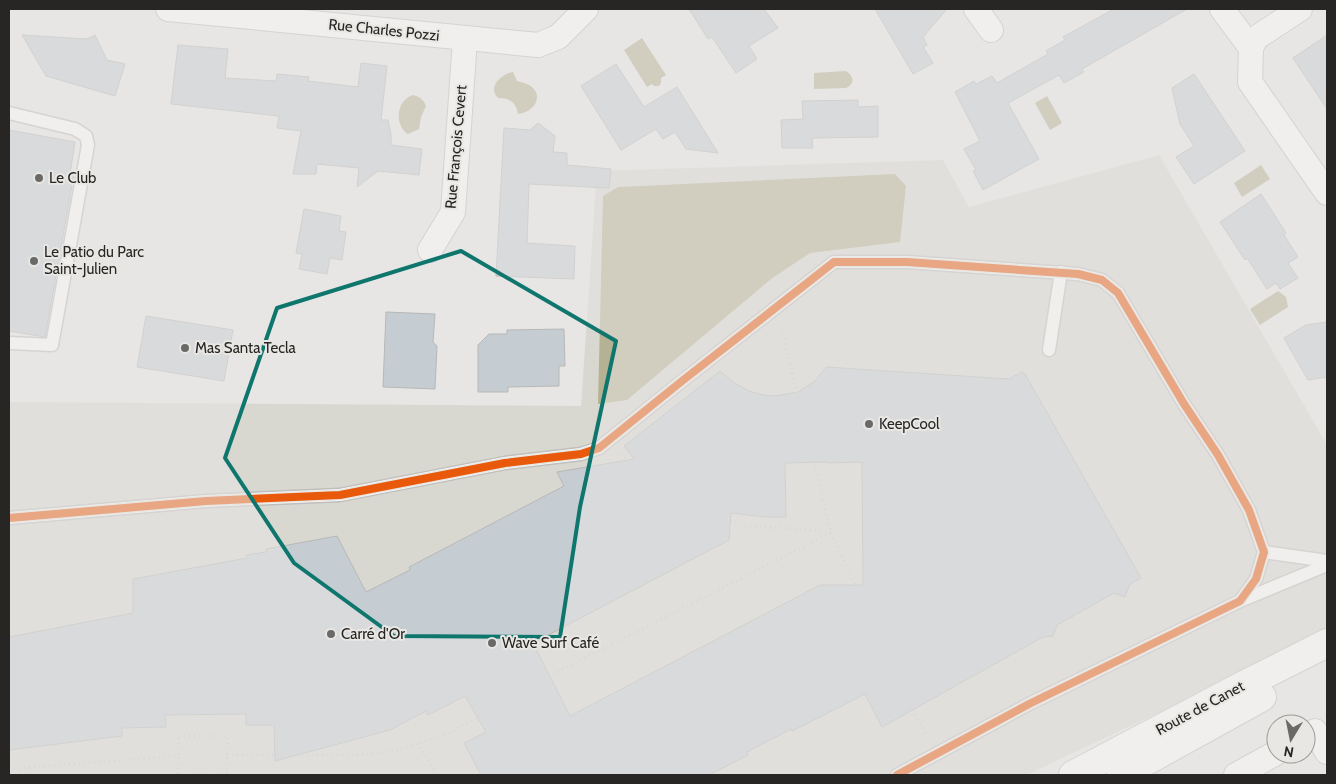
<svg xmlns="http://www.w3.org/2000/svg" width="1336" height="784" font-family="Cabin,sans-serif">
  <rect width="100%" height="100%" fill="#e7e6e4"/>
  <!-- built -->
  <path fill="#d9d8d0" d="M1159,155l168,290v189l-301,141h-1017v-373l572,4 16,-235 346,-11 26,47z"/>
  <!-- water -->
  <g fill="#b5b293">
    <path d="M642,38l24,37 -5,3v5l-2,3h-5l-2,-2 -5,3 -23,-37z"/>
    <path d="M846,71c8,5 9,13 0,17l-32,1v-16z"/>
    <path d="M513,72l4,9c3,1 9,2 12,4 16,10 6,27 -11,29 -2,-12 -8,-16 -20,-16 -11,-11 3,-24 15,-26z"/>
    <path d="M413,95c7,2 10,4 13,11l-5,11 -2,12 -11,5c-14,-9 -12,-34 5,-39z"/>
    <path d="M1047,96l15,27 -12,7 -15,-27z"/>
    <path d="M1261,165l9,14 -28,18 -8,-14z"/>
    <path d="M895,174l11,12 -6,56 -90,11 -39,26 -144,121 -29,4 5,-208 15,-9z"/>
    <path d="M1278,291l8,6 2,10 -28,18 -10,-16z"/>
  </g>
  <!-- building -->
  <g fill="#c6cdd2" stroke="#b7b8b7" fill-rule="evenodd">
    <path d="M689,9h75l14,19 -29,18 8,13 -21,14 -24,-36 -4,2z"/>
    <path d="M875,9h72l-24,28 4,8 -4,2 10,16 -20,11z"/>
    <path d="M1114,9h73l-105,60 2,3 -20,11 -5,-8 -51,28 31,56 -56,31 -10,-19 3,-1 -12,-21 16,-8 -25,-49 19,-11 2,3 16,-8 5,7 51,-29 -2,-3 19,-11 -2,-3z"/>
    <path d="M22,35l65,4 8,-4 12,25 18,4 -10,32 -69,-20z"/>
    <path d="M1327,35v74l-34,-51z"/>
    <path d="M178,45l50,4 -3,29 51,3 1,-7 32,3 -1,4 50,6 3,-24 26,3 -6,54h7l3,15v10l31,4 -3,26 -41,-4 -21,16 2,-19 -42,-4 -1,10h-23l8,-43 -24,-3 2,-12 -108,-12z"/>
    <path d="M616,64l28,43 33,-20 41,66 -32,-4 -11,-17 -12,7 -7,-10 -35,21 -40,-64z"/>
    <path d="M1194,74l51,77 -51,33 -18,-27 18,-11 -14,-22 -8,-36z"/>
    <path d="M858,100v7l20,-1v31l-66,1 1,10h-31l-1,-28 22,-1 -1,-18z"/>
    <path d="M538,123l17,13 -2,16 14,1v12l44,4 -2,19 -80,-4 -2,59 48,3 -1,33 -78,-3 8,-148 26,2z"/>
    <path d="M9,130l66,12 -5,32h4l-29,163 -36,-6z"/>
    <path d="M1261,194l25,39 -2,2 14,22 -10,6 10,15 -18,11 -4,-6 -9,6 -20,-31 -2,2 -25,-38z"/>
    <path d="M304,209l37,7 -2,15 7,1 -4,28 -12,-2 -3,16 -28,-5 3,-15 -6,-1z"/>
    <path d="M386,312l49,2 -2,28 4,4 -2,43 -52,-2z"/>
    <path d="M146,316l87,14 -9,51 -87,-14z"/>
    <path d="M1327,322v55l-19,3 -24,-42 22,-13z"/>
    <path d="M564,329l1,37h-6v20l-51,1v5h-30v-47l11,-11h18v-4z"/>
    <path d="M826,367l183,12 13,-7 3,2 116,204 -11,6 -5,13 -11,-4 -57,32 -4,11 -10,1 -161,90 -17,-33 -73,37 -1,-2 -44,23 1,3 -39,20h-228l-17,-32 22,-11 -21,-36 -37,19 -2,-4 -36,19 -115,31 -1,-36h-28v-11l-81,1 1,12 -44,1v8l-113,14v-113l124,-24v-34l114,-21 -1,-3 20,-3v-3l71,-13 29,56 44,-22 -1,-3 4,-2 151,-79 -7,-14 77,-13 -10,-13 96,-75 16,13 13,7 14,4 12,1 23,-4 16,-10zM827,462v1l35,-1 1,123h-43l-250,131 -37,-73 196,-103 2,-27 35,4h20l-1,-54z"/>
  </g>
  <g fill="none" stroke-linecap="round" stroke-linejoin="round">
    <!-- service casing -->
    <g stroke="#bebebc" stroke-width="15">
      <g id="service">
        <path d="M9,113l66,16 11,7 2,9 -36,200 -43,-2"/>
        <path d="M1049,350l12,-78"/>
        <path d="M9,518l197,-17 134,-6 165,-32 76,-9 18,-6 83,-67 152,-119h73l171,12 24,6 16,13 66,111 34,51 31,55 15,42 -8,27 -16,22 -209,102 -134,72"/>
        <path d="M1264,552l63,9"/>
        <path d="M1240,601l87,-36"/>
      </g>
    </g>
    <!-- minor casing -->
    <g stroke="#bebebc" stroke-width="26">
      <g id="minor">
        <path d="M168,9l370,36 20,-8 28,-28"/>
        <path d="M976,9l15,21"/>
        <path d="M1222,9l29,39"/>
        <path d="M1300,9l-44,29 -5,10 -1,34 77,111"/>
        <path d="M430,250l23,-38 12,-173"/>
        <path d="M1315,731l12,21"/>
        <path d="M1236,775l40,-22"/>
      </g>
    </g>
    <!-- secondary casing -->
    <g stroke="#bebebc" stroke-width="30">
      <g id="secondary">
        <path d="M1073,775l169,-89 85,-43"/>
        <path d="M1121,775l141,-78"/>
      </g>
    </g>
    <!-- path -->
    <g stroke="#c7c7c6" stroke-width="3" stroke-dasharray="1 4" stroke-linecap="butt">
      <path d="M782,329l49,204 79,171 17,32"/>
      <path d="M621,454c36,36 78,62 129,72 11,2 23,1 35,2 15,1 30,3 46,4"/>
      <path d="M179,736h48v38h-49z"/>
      <path d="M418,743l19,32"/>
      <path d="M227,755h135l35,-5 52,-17 106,-60 276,-140"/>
      <path d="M9,769l169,-13"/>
    </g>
    <!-- service -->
    <use href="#service" stroke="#fbfbfb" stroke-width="12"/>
    <!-- minor -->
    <use href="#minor" stroke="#fbfbfb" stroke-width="24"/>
    <!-- secondary -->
    <use href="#secondary" stroke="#fbfbfb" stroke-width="28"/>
    <!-- cycleway casing -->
    <g stroke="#e8e7e3" stroke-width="11">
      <path id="cycleway" d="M9,518l197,-17 134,-6 165,-32 76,-9 18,-6 83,-67 152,-119h73l171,12 24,6 16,13 66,111 34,51 31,55 15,42 -8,27 -16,22 -209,102 -134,72"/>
    </g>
    <!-- cycleway -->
    <use href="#cycleway" stroke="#e8590c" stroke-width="8"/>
  </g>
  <!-- marked area -->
  <path d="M0 0H1336V784H0ZM461,251l155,90 -36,166 -20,130 -166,-1 -100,-73 -69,-105 52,-150z" fill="#e7e6e4" fill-opacity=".55" fill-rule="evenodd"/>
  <path fill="none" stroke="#0f766e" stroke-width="4" stroke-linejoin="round" d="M461,251l155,90 -36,166 -20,130 -166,-1 -100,-73 -69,-105 52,-150z"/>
  <!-- markers -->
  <g fill="#6a6968" stroke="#e8e7e3" stroke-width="2">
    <circle cx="39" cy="178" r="5"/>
    <circle cx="34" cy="261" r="5"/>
    <circle cx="185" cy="348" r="5"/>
    <circle cx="869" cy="424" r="5"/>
    <circle cx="331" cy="634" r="5"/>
    <circle cx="492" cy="643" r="5"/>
  </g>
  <g text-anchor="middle" stroke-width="4" stroke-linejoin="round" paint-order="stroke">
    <!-- street labels -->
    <g font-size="15" fill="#272625" stroke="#e8e7e3">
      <text transform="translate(384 30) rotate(6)" y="5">Rue Charles Pozzi</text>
      <text transform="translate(456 147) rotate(-85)" y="5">Rue François Cevert</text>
      <text transform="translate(1200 708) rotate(-28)" y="5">Route de Canet</text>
    </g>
    <!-- poi labels -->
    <g font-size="15" fill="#272625" stroke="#e8e7e3" text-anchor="start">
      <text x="49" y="183">Le Club</text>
      <text x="44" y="257">Le Patio du Parc<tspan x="44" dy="17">Saint-Julien</tspan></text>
      <text x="195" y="353">Mas Santa Tecla</text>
      <text x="879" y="429">KeepCool</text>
      <text x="341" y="639">Carré d'Or</text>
      <text x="502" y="648">Wave Surf Café</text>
    </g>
  </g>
  <!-- border -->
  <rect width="1336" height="784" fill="none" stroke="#272625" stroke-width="20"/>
  <!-- north arrow -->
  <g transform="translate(1291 739) rotate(190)"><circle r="24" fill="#e8e7e3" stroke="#9b9a97"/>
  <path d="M0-4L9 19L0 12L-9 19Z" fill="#6a6968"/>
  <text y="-8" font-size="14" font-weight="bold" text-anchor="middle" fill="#272625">N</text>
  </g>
</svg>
